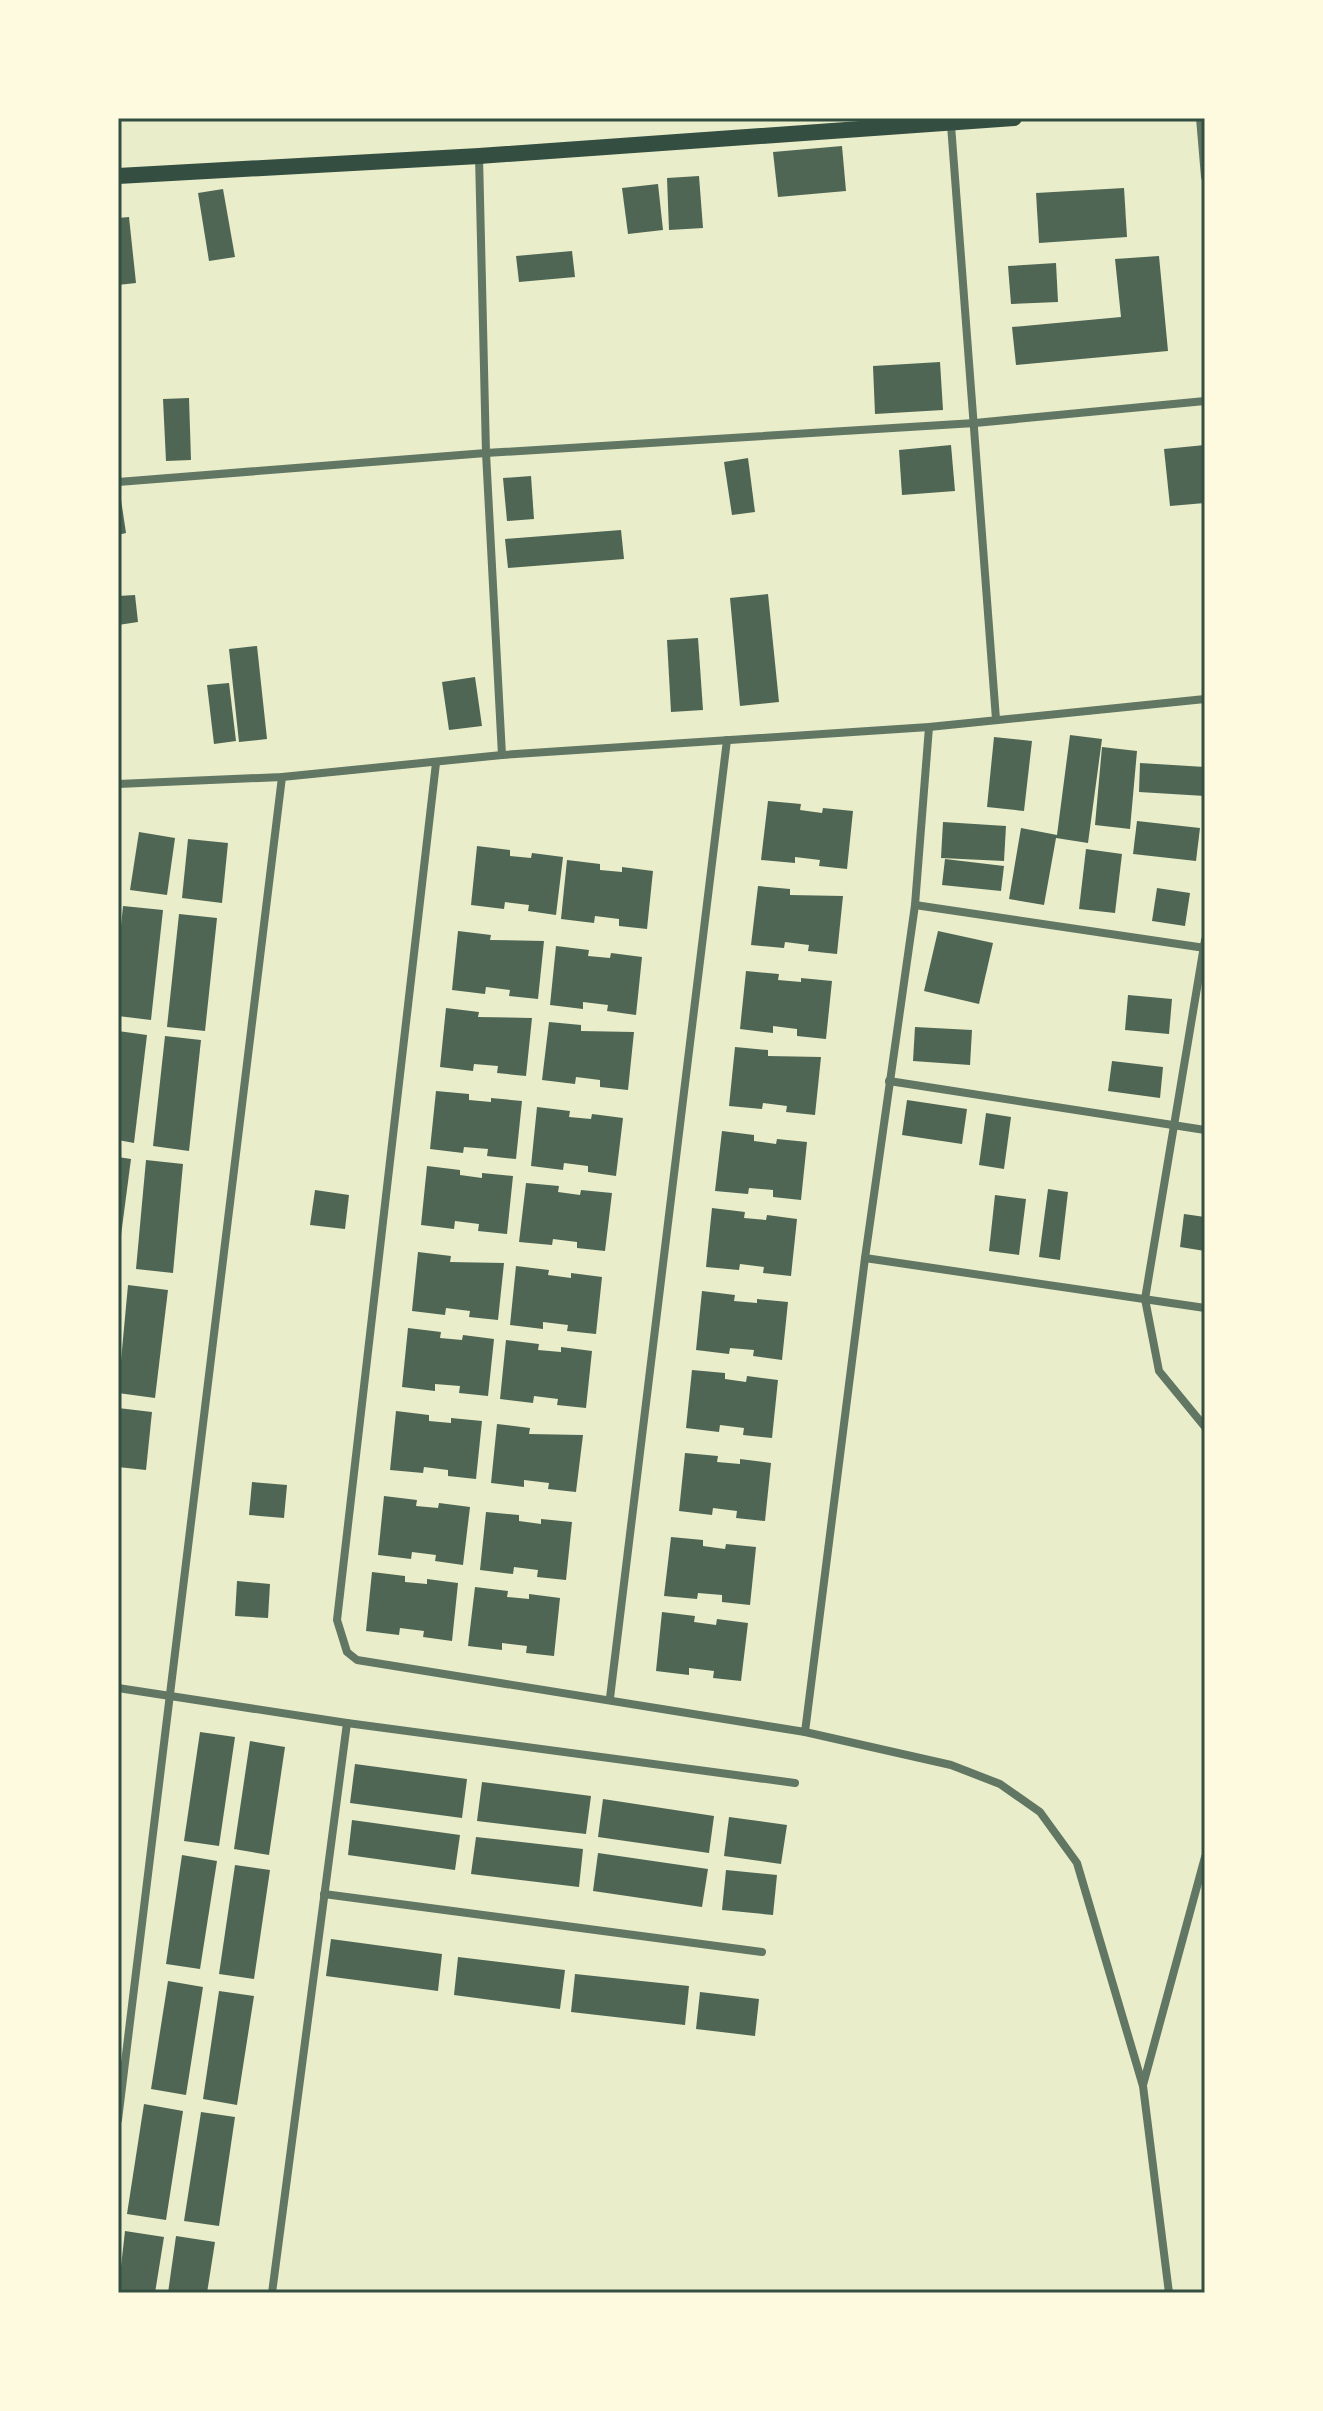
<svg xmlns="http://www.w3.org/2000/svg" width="1323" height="2411" font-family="Poppins,sans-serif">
  <rect width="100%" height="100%" fill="#e9edc9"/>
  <!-- building -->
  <g fill="#4f6655">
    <path d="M842,146l4,45 -68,6 -5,-45z"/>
    <path d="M699,176l4,52 -34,2 -2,-52z"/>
    <path d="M658,184l5,46 -35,4 -6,-46z"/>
    <path d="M1124,188l3,49 -88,6 -3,-50z"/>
    <path d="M223,189l12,68 -26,4 -11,-68z"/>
    <path d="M129,217l7,66 -18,2v-67z"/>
    <path d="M572,251l3,26 -56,5 -3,-26z"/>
    <path d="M1159,256l9,95 -152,14 -4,-38 109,-10 -6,-58z"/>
    <path d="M1056,263l2,39 -47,2 -3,-38z"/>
    <path d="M940,362l3,48 -68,4 -2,-48z"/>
    <path d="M189,398l2,62 -25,1 -3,-62z"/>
    <path d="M951,445l4,46 -53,4 -3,-45z"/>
    <path d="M1205,445v58l-35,3 -6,-57z"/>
    <path d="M748,458l7,54 -23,3 -8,-53z"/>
    <path d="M531,476l3,43 -27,2 -4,-43z"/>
    <path d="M120,493l6,40 -8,2v-41z"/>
    <path d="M621,530l3,29 -116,9 -3,-29z"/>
    <path d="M768,594l11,108 -39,4 -10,-108z"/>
    <path d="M135,595l3,27 -20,3v-29z"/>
    <path d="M698,638l5,72 -32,2 -4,-72z"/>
    <path d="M257,646l10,93 -28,3 -10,-93z"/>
    <path d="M475,677l7,49 -33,4 -7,-48z"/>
    <path d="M229,683l7,58 -22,3 -7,-59z"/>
    <path d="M1070,735l32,4 -14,104 -32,-5 -12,67 -35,-6 12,-71 36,7z"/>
    <path d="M994,737l38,4 -8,70 -37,-4z"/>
    <path d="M1102,747l35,4 -7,78 -35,-4z"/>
    <path d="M1140,763l65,4v29l-66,-4z"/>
    <path d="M768,801l33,3 -1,6 22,3 1,-5 30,3 -6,58 -28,-3 1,-6 -25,-3v6l-34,-3z"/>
    <path d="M1137,821l63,7 -4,33 -63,-7z"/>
    <path d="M943,822l63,4 -2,35 -63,-3z"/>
    <path d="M139,832l36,6 -8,57 -37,-5z"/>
    <path d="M188,839l40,4 -6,60 -40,-5z"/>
    <path d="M477,846l33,4v6l21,2 1,-5 31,4 -7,58 -28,-4 1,-6 -24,-3 -1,7 -33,-4z"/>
    <path d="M1086,849l36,5 -7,59 -36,-4z"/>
    <path d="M945,859l59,7 -3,25 -59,-6z"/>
    <path d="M567,860l33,4v6l22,2v-5l31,4 -6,58 -28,-3v-7l-24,-3 -1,7 -33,-4z"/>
    <path d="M758,886l32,3v6l53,1 -6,58 -29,-3 1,-6 -24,-3 -1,6 -33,-3z"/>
    <path d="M1157,888l33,5 -5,33 -33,-5z"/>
    <path d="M123,906l40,4 -12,110 -33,-4v-60z"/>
    <path d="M179,914l38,4 -12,113 -38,-4z"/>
    <path d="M458,931l33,4 -1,5 54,1 -6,58 -29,-3 1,-6 -24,-3 -1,7 -33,-4z"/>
    <path d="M938,931l55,12 -14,61 -55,-13z"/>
    <path d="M556,946l33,4 -1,6 22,2 1,-5 31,4 -6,58 -29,-4 1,-6 -25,-3v7l-33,-4z"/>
    <path d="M746,971l33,3 -1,6 23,2v-4l31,3 -6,58 -29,-3v-7l-24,-3v7l-33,-4z"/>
    <path d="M1128,995l44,4 -3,35 -44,-4z"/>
    <path d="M446,1008l33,4 -1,5 54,1 -6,58 -29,-3 1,-7 -24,-2 -1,7 -33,-4z"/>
    <path d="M549,1022l32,3v6l53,1 -6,58 -28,-3v-7l-24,-3 -1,7 -33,-4z"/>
    <path d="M915,1027l57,3 -2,35 -57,-4z"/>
    <path d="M118,1031l29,4 -13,108 -16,-3z"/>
    <path d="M165,1036l36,4 -12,111 -36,-5z"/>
    <path d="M735,1047l33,3v6l53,1 -6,58 -29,-3 1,-6 -24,-3 -1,6 -33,-3z"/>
    <path d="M1112,1061l51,6 -3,31 -52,-7z"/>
    <path d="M436,1091l33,3v6l22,2v-4l31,3 -6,58 -29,-3 1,-7 -24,-2 -1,6 -33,-4z"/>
    <path d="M907,1100l60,9 -5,35 -60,-9z"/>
    <path d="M537,1107l33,4 -1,6 22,2 1,-5 31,4 -7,58 -28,-4v-6l-24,-3 -1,7 -32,-4z"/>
    <path d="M986,1113l25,4 -7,52 -25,-4z"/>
    <path d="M722,1131l32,4v6l22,3 1,-5 30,3 -6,58 -28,-3v-7l-24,-2 -1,6 -33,-3z"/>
    <path d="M118,1157l13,2 -11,84h-2z"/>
    <path d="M146,1160l37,4 -10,109 -37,-4z"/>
    <path d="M427,1166l33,4v5l22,3v-5l31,3 -6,58 -29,-3 1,-7 -24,-3 -1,8 -33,-4z"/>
    <path d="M526,1183l33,3 -1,6 22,3 1,-5 31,3 -7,58 -28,-3v-6l-24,-3 -1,6 -33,-3z"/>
    <path d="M1048,1189l20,3 -8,68 -21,-3z"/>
    <path d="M315,1190l34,5 -4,34 -35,-4z"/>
    <path d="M995,1195l31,4 -7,56 -30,-4z"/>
    <path d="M712,1208l33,4 -1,6 22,2 1,-5 30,4 -6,57 -28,-3 1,-6 -24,-3 -1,6 -33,-3z"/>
    <path d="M1184,1214l21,3v34l-25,-4z"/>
    <path d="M418,1252l33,4 -1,6 54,1 -6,57 -29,-3 1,-6 -24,-3 -1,7 -33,-4z"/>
    <path d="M516,1266l33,4 -1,5 23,3v-5l31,4 -6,57 -29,-3 1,-6 -25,-3v7l-33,-4z"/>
    <path d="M128,1285l40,5 -13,108 -37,-5z"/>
    <path d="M702,1291l33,4 -1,6 23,2v-4l31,3 -6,58 -29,-4 1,-6 -24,-2 -1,6 -33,-4z"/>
    <path d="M408,1328l33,4 -1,6 22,2 1,-5 31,4 -6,57 -29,-3 1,-7 -25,-2v7l-33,-4z"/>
    <path d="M506,1340l33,4 -1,6 23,2v-5l31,4 -6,57 -29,-3 1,-6 -24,-3 -1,7 -33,-4z"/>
    <path d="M692,1370l33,3v6l21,3 1,-6 31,4 -6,58 -29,-3 1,-7 -24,-3 -1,7 -33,-4z"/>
    <path d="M118,1408l34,4 -6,58 -28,-3z"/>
    <path d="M396,1411l33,4v6l22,2v-5l31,3 -6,58 -28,-3v-6l-24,-3 -1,6 -33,-3z"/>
    <path d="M497,1424l33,4 -1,6 54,1 -7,57 -28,-3 1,-6 -25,-3v7l-33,-4z"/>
    <path d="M685,1453l33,3 -1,6 23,2v-5l31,4 -6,58 -29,-3 1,-7 -24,-3 -1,7 -33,-4z"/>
    <path d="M252,1482l35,3 -3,33 -35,-3z"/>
    <path d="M384,1496l33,4 -1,6 22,2 1,-5 31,4 -7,58 -28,-4 1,-6 -24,-3 -1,7 -33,-4z"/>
    <path d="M486,1512l33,3v6l22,3v-5l31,3 -6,58 -29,-3 1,-7 -24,-3 -1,7 -33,-4z"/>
    <path d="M671,1537l32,3v6l22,3 1,-5 30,3 -6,58 -28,-3v-7l-24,-2 -1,6 -33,-3z"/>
    <path d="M372,1572l33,4v6l22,2v-5l31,4 -6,58 -29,-4 1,-6 -24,-3 -1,7 -33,-4z"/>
    <path d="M237,1581l33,3 -2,34 -33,-2z"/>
    <path d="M475,1587l33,4 -1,6 22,2v-5l31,4 -6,58 -28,-3 1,-7 -25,-3v7l-34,-4z"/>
    <path d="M662,1612l33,4 -1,6 22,3 1,-6 31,4 -7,58 -28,-3 1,-7 -25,-3v7l-33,-4z"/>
    <path d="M200,1732l35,5 -16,109 -35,-5z"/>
    <path d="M250,1741l35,6 -16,108 -35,-6z"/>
    <path d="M355,1764l112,15 -5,39 -112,-15z"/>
    <path d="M482,1782l109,14 -5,38 -109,-13z"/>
    <path d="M603,1799l111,17 -5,37 -111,-16z"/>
    <path d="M729,1817l58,8 -6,39 -57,-8z"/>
    <path d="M352,1820l108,15 -5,35 -107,-15z"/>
    <path d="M476,1837l107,12 -4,38 -108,-13z"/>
    <path d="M598,1853l110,16 -6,38 -109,-16z"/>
    <path d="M182,1855l35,6 -17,108 -34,-5z"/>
    <path d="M235,1865l35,5 -16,109 -35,-5z"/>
    <path d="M726,1870l51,5 -4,40 -51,-5z"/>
    <path d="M331,1939l111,15 -4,37 -112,-15z"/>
    <path d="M458,1957l107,13 -5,39 -106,-14z"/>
    <path d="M575,1974l114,12 -4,39 -114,-13z"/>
    <path d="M168,1981l35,6 -17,108 -35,-6z"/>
    <path d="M219,1991l35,5 -17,109 -34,-6z"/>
    <path d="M700,1992l59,7 -4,37 -59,-7z"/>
    <path d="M144,2104l39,7 -17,109 -39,-6z"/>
    <path d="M201,2112l34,5 -16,109 -35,-5z"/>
    <path d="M125,2231l39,6 -9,56h-37z"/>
    <path d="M176,2236l39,6 -8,51h-39z"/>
  </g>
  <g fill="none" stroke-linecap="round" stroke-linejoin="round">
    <!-- minor -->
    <g stroke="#617663" stroke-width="8">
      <path d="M1200,118l5,59"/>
      <path d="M951,125l45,594"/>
      <path d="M479,156l7,297 16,302"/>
      <path d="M118,482l368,-29 489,-30 230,-22"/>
      <path d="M436,763l-99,857 10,32 10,8 448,72 146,33 49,19 40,28 37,51 66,223 26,207"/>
      <path d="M118,784l164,-7 220,-22 427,-28 276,-28"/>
      <path d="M915,905l290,43"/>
      <path d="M1205,940l-60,359 14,72 46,56"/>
      <path d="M889,1081l316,49"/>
      <path d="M865,1258l340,50"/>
      <path d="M118,1688l229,35 448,60"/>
      <path d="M610,1698l117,-958"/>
      <path d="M805,1732l60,-474 50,-353 14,-178"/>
      <path d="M324,1894l438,58"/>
      <path d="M1143,2085l62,-228"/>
      <path d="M118,2120l164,-1343"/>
      <path d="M272,2293l75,-570"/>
    </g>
    <!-- secondary -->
    <path stroke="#344e41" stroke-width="16" d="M118,176l361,-20 535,-38"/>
  </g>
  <!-- border -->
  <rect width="1323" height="2411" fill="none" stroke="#fefae0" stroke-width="240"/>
  <rect x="120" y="120" width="1083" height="2171" fill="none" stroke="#344e41" stroke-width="3"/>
</svg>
